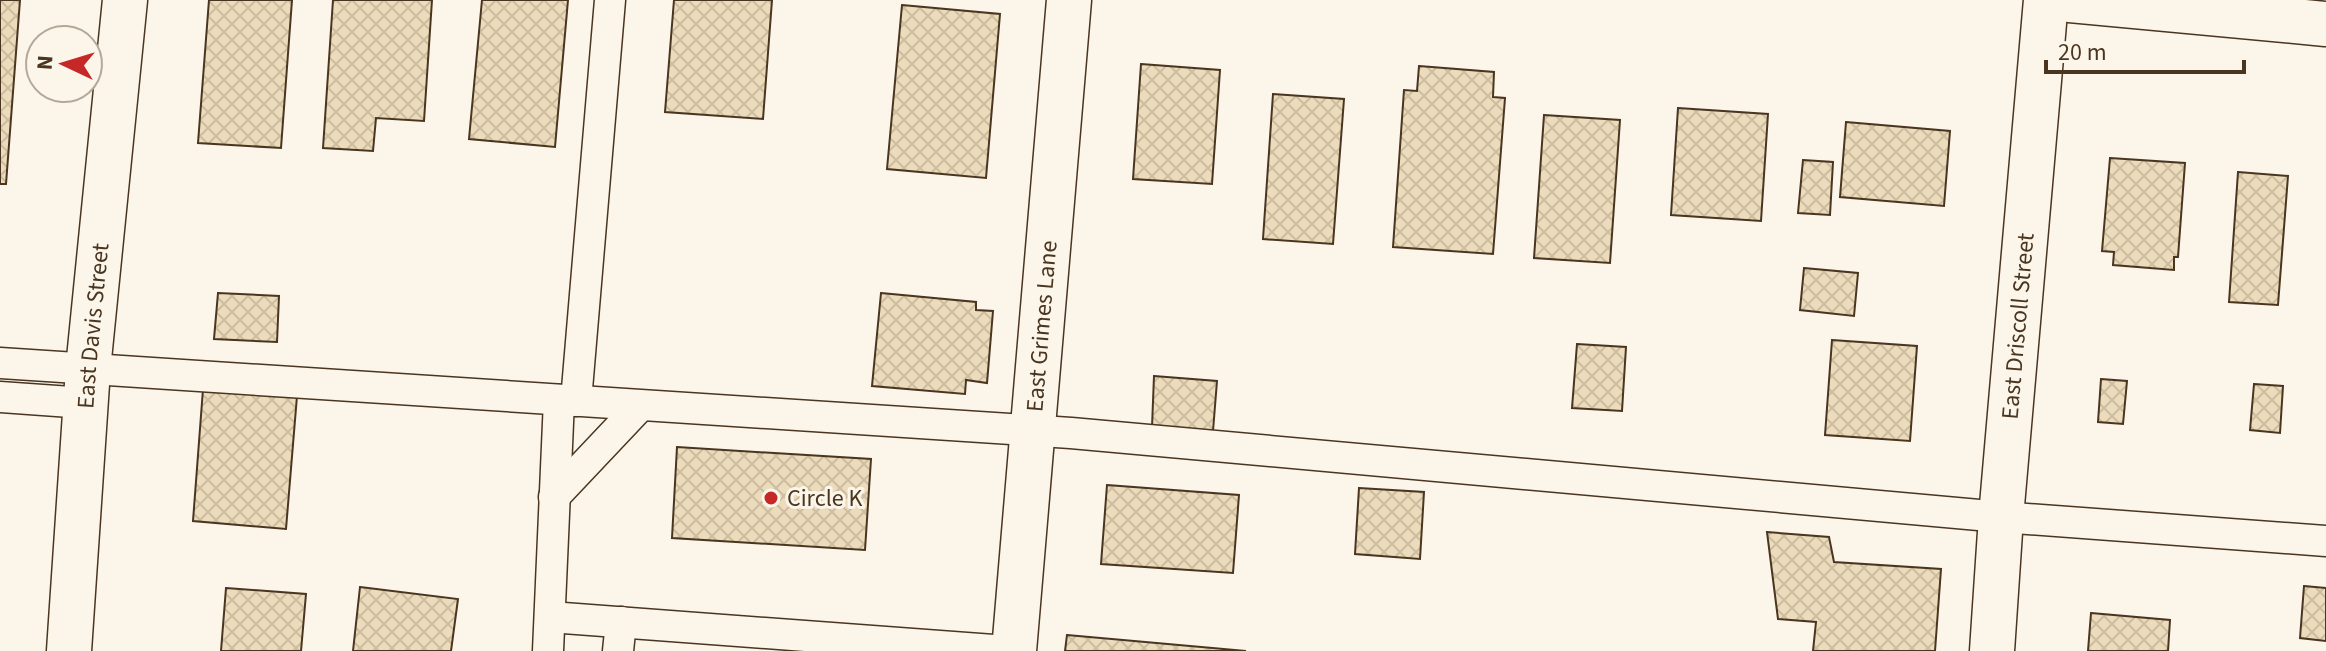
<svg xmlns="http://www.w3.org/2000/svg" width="2326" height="651" font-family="'Source Sans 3',sans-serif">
  <defs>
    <pattern id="building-cross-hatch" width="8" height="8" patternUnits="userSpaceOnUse" patternTransform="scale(2)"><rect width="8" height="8" fill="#ecdcbc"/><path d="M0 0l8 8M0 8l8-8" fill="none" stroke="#ccbda1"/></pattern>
  </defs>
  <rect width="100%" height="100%" fill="#fbf6e9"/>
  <!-- building -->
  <g fill="url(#building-cross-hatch)" stroke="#4a3520" stroke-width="2">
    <path d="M0,0h20l-14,184h-6z"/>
    <path d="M209,0h83l-11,148 -83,-5z"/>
    <path d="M333,0h99l-8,121 -48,-3 -3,33 -50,-3z"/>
    <path d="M482,0h86l-13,147 -86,-8z"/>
    <path d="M674,0h98l-9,119 -98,-7z"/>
    <path d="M902,5l98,9 -14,164 -99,-9z"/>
    <path d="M1141,64l79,6 -8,114 -79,-5z"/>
    <path d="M1419,66l75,6 -1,25 12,1 -12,156 -100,-7 11,-157 13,1z"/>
    <path d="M1273,94l71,5 -11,145 -70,-5z"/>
    <path d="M1678,108l90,6 -7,107 -90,-6z"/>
    <path d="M1544,115l76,5 -10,143 -76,-5z"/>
    <path d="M1846,122l104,9 -6,75 -104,-9z"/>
    <path d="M2110,158l75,5 -7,94h-4v13l-61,-5 1,-13 -12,-1z"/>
    <path d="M1803,160l30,2 -3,53 -32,-2z"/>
    <path d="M2238,172l50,4 -10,129 -49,-3z"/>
    <path d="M1804,268l54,5 -4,43 -54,-6z"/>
    <path d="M218,293l61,3 -2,46 -63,-3z"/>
    <path d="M881,293l95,9v8l17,1 -6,72 -21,-3 -1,14 -93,-8z"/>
    <path d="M1832,340l85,6 -7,95 -85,-6z"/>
    <path d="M1577,344l49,3 -4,64 -50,-3z"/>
    <path d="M1154,376l63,5 -4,50 -61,-4z"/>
    <path d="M2101,379l26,2 -4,43 -25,-2z"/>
    <path d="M2254,384l29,2 -3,47 -30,-3z"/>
    <path d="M203,389l94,7 -11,133 -93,-8z"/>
    <path d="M677,447l194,12 -6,91 -193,-12z"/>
    <path d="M1107,485l132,10 -6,78 -132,-9z"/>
    <path d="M1359,488l65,4 -4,67 -65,-5z"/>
    <path d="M1767,532l62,5 5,25 107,7 -6,82h-122l3,-29 -38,-3z"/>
    <path d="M2304,586l22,2v53l-26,-3z"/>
    <path d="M360,587l98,12 -7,52h-98z"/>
    <path d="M226,588l80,6 -5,57h-80z"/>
    <path d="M2091,613l79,7 -2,31h-80z"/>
    <path d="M1067,635l179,16h-181z"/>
  </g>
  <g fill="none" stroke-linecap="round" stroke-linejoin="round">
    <!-- lane casing -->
    <g stroke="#4a3520" stroke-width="33">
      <g id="lane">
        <path d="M0,363l1071,70 930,84 325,24"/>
        <path d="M0,397l85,6"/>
        <path d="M576,401l34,-401"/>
        <path d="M554,497l86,-91"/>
        <path d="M550,617l457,34"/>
        <path d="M548,651l11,-251"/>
        <path d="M618,651l3,-29"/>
      </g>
    </g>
    <!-- street casing -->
    <g stroke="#4a3520" stroke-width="47">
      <g id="street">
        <path d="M2070,0l256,24"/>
        <path id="s1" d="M69,651l19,-282 37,-369"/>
        <path id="s2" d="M1014,651l55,-651"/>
        <path id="s3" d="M1992,651l9,-134 45,-517"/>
      </g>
    </g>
    <!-- lane -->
    <use href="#lane" stroke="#fbf6e9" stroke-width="30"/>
    <!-- street -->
    <use href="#street" stroke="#fbf6e9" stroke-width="44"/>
  </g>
  <!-- markers -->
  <circle fill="#c62828" stroke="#fbf6e9" stroke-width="3" cx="771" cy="498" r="8"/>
  <g text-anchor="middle" stroke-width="6" stroke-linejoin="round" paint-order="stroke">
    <!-- street labels -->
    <g font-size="24" fill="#4a3520" stroke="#fbf6e9">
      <text dy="8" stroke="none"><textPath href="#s1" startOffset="326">East Davis Street</textPath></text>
      <text dy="8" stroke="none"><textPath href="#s2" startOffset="326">East Grimes Lane</textPath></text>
      <text dy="8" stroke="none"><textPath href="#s3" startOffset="326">East Driscoll Street</textPath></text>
    </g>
    <!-- poi labels -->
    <g font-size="24" fill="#4a3520" stroke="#fbf6e9" text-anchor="start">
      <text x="787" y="506">Circle K</text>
    </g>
  </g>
  <!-- north arrow -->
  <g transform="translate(64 64) rotate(274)"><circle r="38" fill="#fbf6e9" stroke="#b4a999" stroke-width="2"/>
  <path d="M0-6L14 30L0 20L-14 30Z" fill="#c62828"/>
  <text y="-12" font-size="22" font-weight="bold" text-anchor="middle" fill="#4a3520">N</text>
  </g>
  <!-- scale -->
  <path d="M2046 60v12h198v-12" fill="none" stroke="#4a3520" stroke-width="4"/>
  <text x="2058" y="60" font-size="24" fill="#4a3520" stroke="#fbf6e9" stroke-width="6" paint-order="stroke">20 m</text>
</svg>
